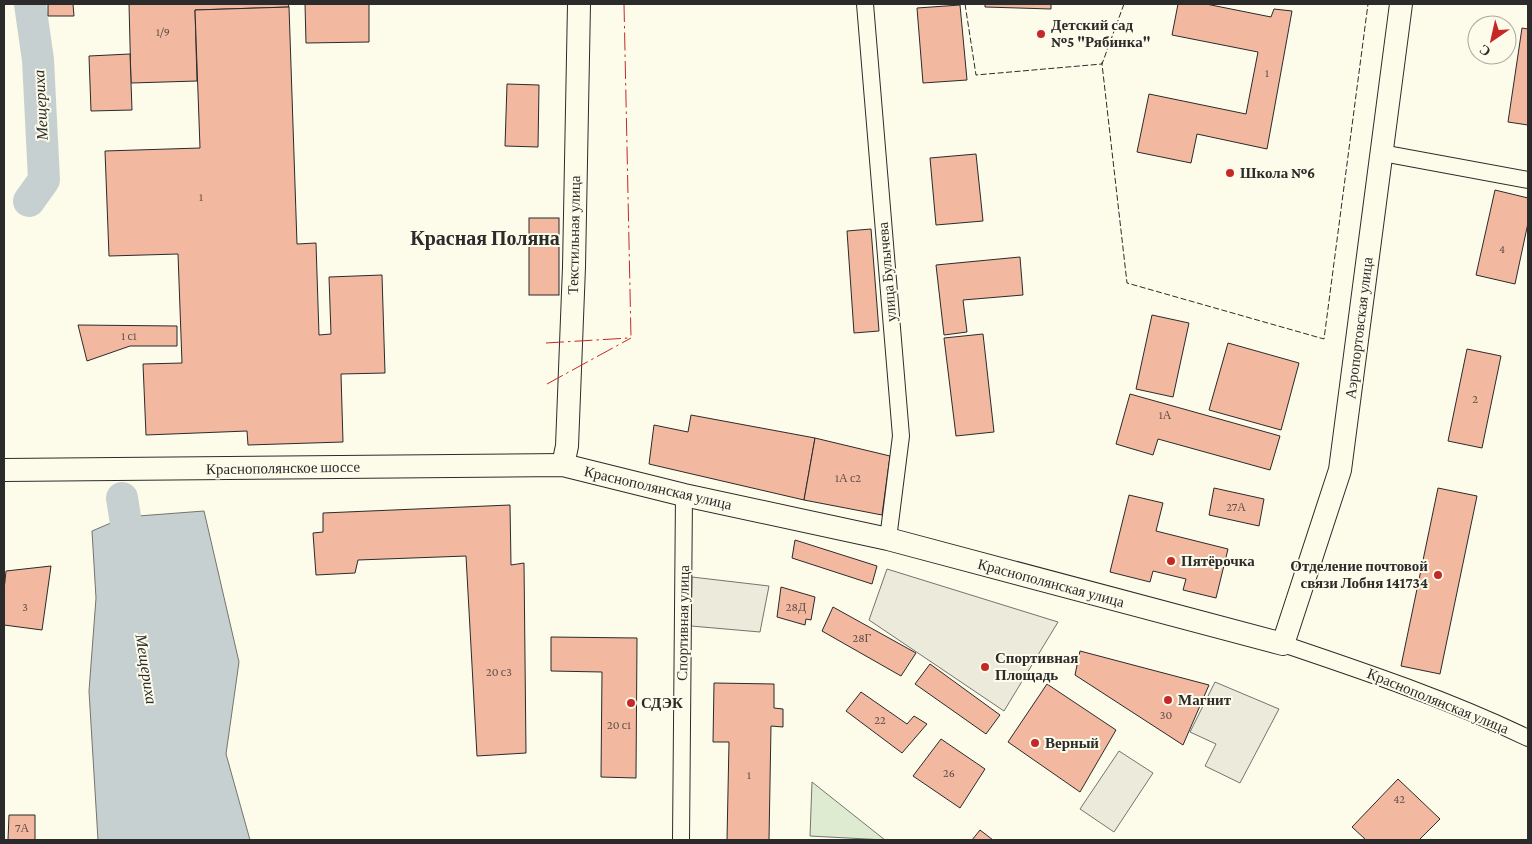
<svg xmlns="http://www.w3.org/2000/svg" width="1532" height="844" font-family="'Crimson Pro',serif">
  <rect width="100%" height="100%" fill="#fdfbea"/>
  <!-- green -->
  <path fill="#deebd1" stroke="#74746e" d="M812,782l73,58 -75,-4z"/>
  <!-- parking -->
  <g fill="#eceadb" stroke="#74746e">
    <path d="M887,569l171,53 -54,89 -135,-91z"/>
    <path d="M692,577l77,9 -9,46 -69,-6z"/>
    <path d="M1215,682l64,27 -39,74 -35,-17 11,-22 -26,-12z"/>
    <path d="M1119,751l34,22 -39,59 -34,-23z"/>
  </g>
  <!-- water -->
  <path fill="#c7d0d0" stroke="#74746e" d="M204,511l35,151 -13,92 24,86h-152l-9,-149 7,-93 -4,-67 33,-14z"/>
  <g fill="none" stroke-linecap="round" stroke-linejoin="round">
    <!-- river -->
    <g stroke="#c7d0d0" stroke-width="32">
      <path d="M29,201l15,-21 -6,-120 -8,-56"/>
      <path d="M122,498l10,63"/>
    </g>
  </g>
  <!-- building -->
  <g fill="#f2b8a0" stroke="#2b2b2b">
    <path d="M48,4h25l1,12h-26z"/>
    <path d="M129,4h159l1,3 -94,3 2,71 -66,2z"/>
    <path d="M305,4h64v38l-63,1z"/>
    <path d="M985,4h66v5l-66,-2z"/>
    <path d="M1178,4h28l65,13 3,-8 18,2 -25,138 -70,-15 -6,29 -54,-11 12,-58 97,20 12,-62 -86,-17z"/>
    <path d="M960,5l7,75 -44,3 -6,-75z"/>
    <path d="M289,7l8,237 19,-1 3,92 12,-1 -2,-57 53,-2 3,98 -44,1 2,68 -95,3 -1,-14 -101,4 -3,-71 39,-1 -4,-109 -69,2 -4,-105 95,-3 -5,-138z"/>
    <path d="M1522,28l6,1v96l-20,-3z"/>
    <path d="M130,54l2,56 -41,1 -2,-55z"/>
    <path d="M507,84l32,1 -1,62 -33,-1z"/>
    <path d="M976,154l7,67 -47,4 -6,-67z"/>
    <path d="M1495,190l33,8v25l-13,61 -39,-9z"/>
    <rect x="529" y="218" width="30" height="77"/>
    <path d="M871,229l8,102 -25,2 -7,-102z"/>
    <path d="M1020,257l3,38 -60,5 4,32 -23,3 -8,-70z"/>
    <path d="M1152,315l37,8 -16,74 -37,-8z"/>
    <path d="M78,325l99,1v20h-47l-43,15z"/>
    <path d="M983,334l11,98 -38,4 -12,-98z"/>
    <path d="M1228,343l71,20 -18,67 -72,-20z"/>
    <path d="M1467,349l34,7 -19,92 -34,-7z"/>
    <path d="M1130,394l150,42 -10,34 -112,-31 -5,16 -37,-11z"/>
    <path d="M691,415l124,23 -11,62 -155,-36 5,-39 34,7z"/>
    <path d="M815,438l75,18 -8,59 -78,-15z"/>
    <path d="M1214,488l50,11 -5,27 -50,-11z"/>
    <path d="M1438,488l39,8 -37,178 -39,-8z"/>
    <path d="M1129,495l34,8 -7,28 72,18 -12,49 -33,-8 3,-11 -33,-8 -3,11 -40,-10z"/>
    <path d="M510,505l1,60 13,-2 2,190 -49,3 -11,-200 -108,4 -3,13 -39,2 -3,-42 10,-1v-19z"/>
    <path d="M795,540l82,26 -5,18 -80,-26z"/>
    <path d="M51,566l-9,64 -38,-5v-35l2,-19z"/>
    <path d="M781,587l34,10 -4,23 -5,-1 -1,6 -28,-8z"/>
    <path d="M833,607l83,46 -15,23 -79,-45z"/>
    <path d="M551,637l86,1 -1,140 -35,-1 1,-105 -51,-1z"/>
    <path d="M1080,651l129,34 -26,60 -108,-70z"/>
    <path d="M930,664l70,51 -14,19 -71,-50z"/>
    <path d="M714,683l60,1v24l9,1v18l-12,-1 -2,114h-42l2,-98h-16z"/>
    <path d="M1047,684l69,46 -36,62 -72,-50z"/>
    <path d="M861,692l46,32 7,-8 13,8 -25,29 -56,-42z"/>
    <path d="M941,739l44,30 -25,39 -47,-32z"/>
    <path d="M1398,779l42,40 -21,21h-53l-14,-13z"/>
    <path d="M9,815h26v25h-27z"/>
    <path d="M980,830l13,10h-21z"/>
  </g>
  <g fill="none" stroke-linecap="round" stroke-linejoin="round">
    <!-- street casing -->
    <g stroke="#2b2b2b" stroke-width="18">
      <g id="street">
        <path d="M865,4l36,432 -13,103"/>
        <path d="M1382,153l146,27"/>
        <path d="M1283,644c83,28 166,56 245,94"/>
        <path d="M681,840l3,-345"/>
      </g>
    </g>
    <!-- secondary casing -->
    <g stroke="#2b2b2b" stroke-width="24">
      <g id="secondary">
        <path d="M563,465l4,-19 7,-179 5,-263"/>
        <path d="M4,470l559,-5 121,30 204,44 395,105 57,-174 61,-466"/>
      </g>
    </g>
    <!-- street -->
    <use href="#street" stroke="#fdfbea" stroke-width="16"/>
    <!-- secondary -->
    <use href="#secondary" stroke="#fdfbea" stroke-width="22"/>
    <!-- fence -->
    <g stroke="#2b2b2b" stroke-width="1" stroke-dasharray="6 2.5" stroke-linecap="butt">
      <path d="M965,4l11,71 126,-11v-2"/>
      <path d="M1124,4l-22,60 25,219 197,56 44,-335"/>
    </g>
    <!-- power -->
    <g stroke="#c62828" stroke-width="1" stroke-dasharray="18 4 2.5 4" stroke-linecap="butt">
      <path d="M624,4l7,334"/>
      <path d="M546,343l83,-5"/>
      <path d="M547,384l84,-46"/>
    </g>
  </g>
  <!-- markers -->
  <g fill="#c62828" stroke="#fdfbea" stroke-width="2">
    <circle cx="1041" cy="34" r="5"/>
    <circle cx="1230" cy="173" r="5"/>
    <circle cx="1171" cy="561" r="5"/>
    <circle cx="1438" cy="575" r="5"/>
    <circle cx="985" cy="667" r="5"/>
    <circle cx="1168" cy="700" r="5"/>
    <circle cx="631" cy="703" r="5"/>
    <circle cx="1035" cy="743" r="5"/>
  </g>
  <g text-anchor="middle" stroke-width="4" stroke-linejoin="round" paint-order="stroke">
    <!-- number labels -->
    <g font-size="12" fill="#5d4e48">
      <text x="163" y="36">1/9</text>
      <text x="1267" y="77">1</text>
      <text x="201" y="201">1</text>
      <text x="1502" y="253">4</text>
      <text x="129" y="340">1 с1</text>
      <text x="1475" y="403">2</text>
      <text x="1165" y="419">1А</text>
      <text x="848" y="482">1А с2</text>
      <text x="1236" y="511">27А</text>
      <text x="25" y="611">3</text>
      <text x="796" y="611">28Д</text>
      <text x="862" y="642">28Г</text>
      <text x="499" y="676">20 с3</text>
      <text x="1166" y="719">30</text>
      <text x="880" y="724">22</text>
      <text x="619" y="729">20 с1</text>
      <text x="949" y="777">26</text>
      <text x="749" y="779">1</text>
      <text x="1399" y="803">42</text>
      <text x="22" y="832">7А</text>
    </g>
    <!-- poi labels -->
    <g font-size="15" font-weight="bold" fill="#2b2b2b" stroke="#fdfbea" text-anchor="start">
      <text x="1051" y="30">Детский сад<tspan x="1051" dy="17">№5 "Рябинка"</tspan></text>
      <text x="1240" y="178">Школа №6</text>
      <text x="1181" y="566">Пятёрочка</text>
      <text x="1428" y="571" text-anchor="end">Отделение почтовой<tspan x="1428" dy="17">связи Лобня 141734</tspan></text>
      <text x="995" y="663">Спортивная<tspan x="995" dy="17">Площадь</tspan></text>
      <text x="1178" y="705">Магнит</text>
      <text x="641" y="708">СДЭК</text>
      <text x="1045" y="748">Верный</text>
    </g>
    <!-- street labels -->
    <g font-size="15" fill="#2b2b2b" stroke="#fdfbea">
      <text transform="translate(574 235) rotate(-89)" y="5">Текстильная улица</text>
      <text transform="translate(887 272) rotate(-95)" y="5">улица Булычева</text>
      <text transform="translate(1359 328) rotate(-83)" y="5">Аэропортовская улица</text>
      <text transform="translate(283 468) rotate(-1)" y="5">Краснополянское шоссе</text>
      <text transform="translate(658 488) rotate(13)" y="5">Краснополянская улица</text>
      <text transform="translate(1051 583) rotate(15)" y="5">Краснополянская улица</text>
      <text transform="translate(683 623) rotate(-89)" y="5">Спортивная улица</text>
      <text transform="translate(1438 701) rotate(22)" y="5">Краснополянская улица</text>
    </g>
    <!-- water labels -->
    <g font-size="16" font-style="italic" fill="#2b2b2b" stroke="#fdfbea">
      <text transform="translate(40 105) rotate(-93)" y="6">Мещериха</text>
      <text transform="translate(147 669) rotate(81)" y="6">Мещериха</text>
    </g>
    <!-- district labels -->
    <g font-size="20" font-weight="bold" fill="#2b2b2b" stroke="#fdfbea">
      <text x="485" y="245">Красная Поляна</text>
    </g>
  </g>
  <!-- border -->
  <rect width="1532" height="844" fill="none" stroke="#2b2b2b" stroke-width="10"/>
  <!-- north arrow -->
  <g transform="translate(1492 40) rotate(214)"><circle r="24" fill="#fdfbea" stroke="#a9a89e"/>
  <path d="M0-4L9 19L0 12L-9 19Z" fill="#c62828"/>
  <text y="-8" font-size="14" font-weight="bold" text-anchor="middle" fill="#2b2b2b">С</text>
  </g>
</svg>
